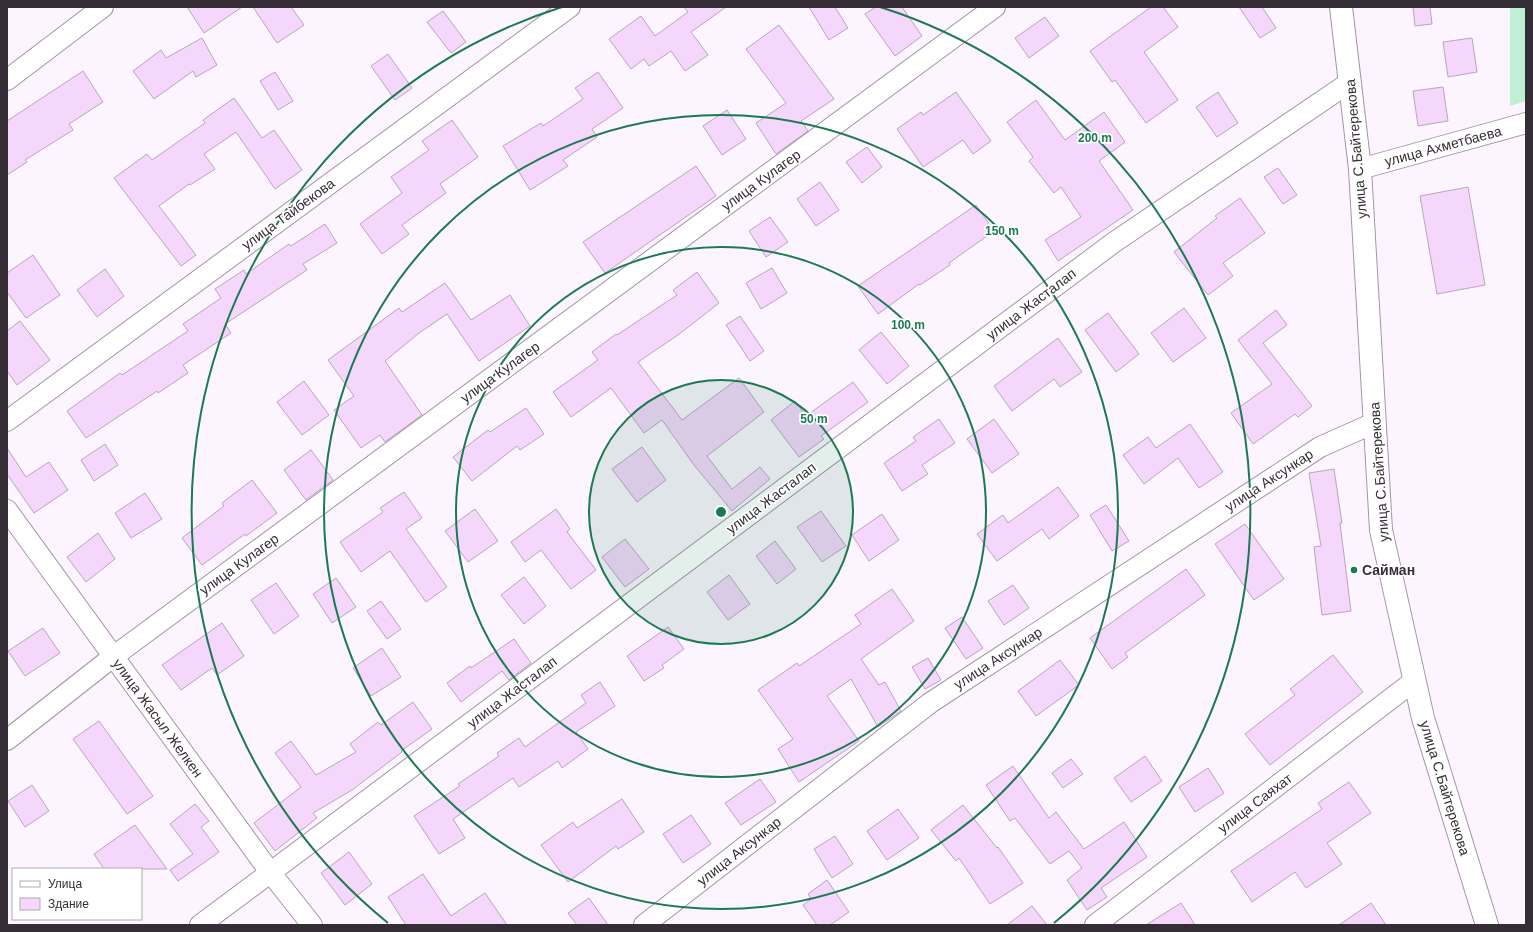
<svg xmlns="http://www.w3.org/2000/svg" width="1533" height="932" font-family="Helvetica,sans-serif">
  <rect width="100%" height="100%" fill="#fcf4fe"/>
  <!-- green -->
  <path fill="#bef1d3" d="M1510,7h16v94l-16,5z"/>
  <!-- building -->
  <g fill="#f4d7fa" stroke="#b9a6bc">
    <path d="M187,7h55l-38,26z"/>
    <path d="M253,7h38l13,18 -27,18z"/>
    <path d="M684,7h42l-35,25 17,23 -23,16 -14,-20 -22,15 -5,-7 -13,10 -22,-30 32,-23 14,20 33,-24z"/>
    <path d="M809,7h26l13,21 -19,12z"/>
    <path d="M876,7h26l20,29 -27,20 -30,-42z"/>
    <path d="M1151,7h12l15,20 -34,25 34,48 -32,23 -31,-43 -3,2 -22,-31z"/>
    <path d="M1239,7h23l14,21 -16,10z"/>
    <path d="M1413,7h17l2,17 -17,2z"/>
    <path d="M443,11l23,31 -15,11 -24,-31z"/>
    <path d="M1045,17l14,19 -30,22 -14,-20z"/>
    <path d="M779,25l55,74 -33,22 7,10 -32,23 -20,-31 30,-20 -40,-54z"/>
    <path d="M202,38l15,27 -21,12 -3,-6 -39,28 -21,-28 28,-21 5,8z"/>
    <path d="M1472,38l5,34 -29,5 -5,-35z"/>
    <path d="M388,54l24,34 -17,12 -24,-34z"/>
    <path d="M83,71l20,31 -34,22 4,6 -48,30 2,2 -20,13v-54z"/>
    <path d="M275,72l18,29 -15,9 -18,-29z"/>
    <path d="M598,72l25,36 -31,21 5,8 -34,23 5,6 -38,24 -27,-44 38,-23 2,3 40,-27 -8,-11z"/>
    <path d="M1443,87l5,34 -30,5 -5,-35z"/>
    <path d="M956,92l35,49 -18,13 -10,-14 -40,27 -26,-38 24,-17 2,3z"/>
    <path d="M1218,92l20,31 -21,14 -21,-30z"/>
    <path d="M234,98l28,40 12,-8 28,40 -27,19 -39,-57 -32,22 11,15 -25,16 -1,-1 -30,22 37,49 -15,11 -67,-88 33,-24 5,6 53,-37 -2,-3z"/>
    <path d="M1036,100l29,40 39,-28 21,30 -26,19 34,49 -75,51 -13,-21 36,-23 -20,-30 -7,6 -25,-32 4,-4 -26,-35z"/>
    <path d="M727,110l19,29 -24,16 -19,-29z"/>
    <path d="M452,120l26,37 -38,27 6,9 -44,32 7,9 -27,20 -22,-30 42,-31 -11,-16 38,-27 -7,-9z"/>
    <path d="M867,147l15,20 -20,16 -16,-21z"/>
    <path d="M696,166l20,30 -111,77 -22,-31z"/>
    <path d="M1278,168l19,27 -14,9 -19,-27z"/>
    <path d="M820,182l19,28 -23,16 -19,-27z"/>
    <path d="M1468,187l17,98 -48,9 -17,-98z"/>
    <path d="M1240,198l25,35 -42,30 10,13 -25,19 -34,-43 43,-34 -2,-2z"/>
    <path d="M976,205l18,26 -45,32 1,2 -30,20 -1,-1 -41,30 -20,-28z"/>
    <path d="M770,217l18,25 -22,15 -17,-26z"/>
    <path d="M325,224l12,19 -34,21 4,6 -82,54 6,9 -48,32 5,8 -30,20 -1,-2 -71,47 -19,-27 53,-38 2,2 66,-44 -5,-7 38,-26 -6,-9 29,-19 2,4 43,-30 2,2z"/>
    <path d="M33,255l27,40 -34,23 -19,-26v-19z"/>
    <path d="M772,268l15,25 -26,16 -15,-26z"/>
    <path d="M105,269l19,27 -27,21 -20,-27z"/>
    <path d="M697,272l22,31 -41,32 -40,27 44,58 57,-42 25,34 -57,44 25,33 28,-22 10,12 -38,32 -38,-46 -32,-45 -18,13 -33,-45 -40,29 -18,-25 45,-32 -6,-8 24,-18 1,1 60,-40 -4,-5z"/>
    <path d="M445,283l26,37 39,-25 20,31 -51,35 -32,-47 -28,19 -34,28 37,54 -37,27 -5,-7 -19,13 -27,-38 20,-14 -26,-36 71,-52 3,4z"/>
    <path d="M1184,308l22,30 -33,24 -22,-29z"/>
    <path d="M1276,310l11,15 -24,18 49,63 -14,11 -3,-3 -42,30 -22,-31 41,-29 -34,-44z"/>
    <path d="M1108,313l31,41 -23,18 -31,-42z"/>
    <path d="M740,316l24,35 -14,10 -24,-36z"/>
    <path d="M20,321l30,39 -33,25 -10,-14v-40z"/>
    <path d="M881,332l28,34 -22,18 -28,-34z"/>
    <path d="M1058,338l24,34 -22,15 -6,-8 -42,32 -18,-25z"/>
    <path d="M304,381l25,34 -27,20 -25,-33z"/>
    <path d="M853,382l15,20 -47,34 3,3 -25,18 -28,-37 24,-19 11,15z"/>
    <path d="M526,408l18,26 -24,16 -3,-4 -45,35 -19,-24 35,-27 2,2z"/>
    <path d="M939,419l16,24 -33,22 6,9 -26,17 -18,-28 32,-22 -3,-4z"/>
    <path d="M994,419l25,35 -27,19 -25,-34z"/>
    <path d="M1190,424l33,48 -24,16 -21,-30 -34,26 -21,-29 25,-18 8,11z"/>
    <path d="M105,444l13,21 -24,16 -13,-21z"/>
    <path d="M642,447l24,33 -29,22 -25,-33z"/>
    <path d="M7,448l19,29 23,-15 19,28 -34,23 -27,-39z"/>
    <path d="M311,450l22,30 -27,20 -22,-30z"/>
    <path d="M1334,469l8,54h-2l11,88 -29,4 -8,-68 7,-1 -12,-73z"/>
    <path d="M252,480l25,33 -31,23 -1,-2 -43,31 -20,-27 42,-32 -2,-3z"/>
    <path d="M1058,487l21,29 -30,23 -7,-10 -45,32 -20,-27 26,-19 5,8z"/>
    <path d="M404,492l18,26 -16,11 41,58 -21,15 -36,-51 -29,21 -21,-30 43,-30 -3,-4z"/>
    <path d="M145,493l17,26 -31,19 -16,-25z"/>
    <path d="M1106,505l23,36 -17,10 -22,-36z"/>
    <path d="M475,509l23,32 -30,21 -23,-31z"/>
    <path d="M556,509l14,20 -3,3 29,38 -25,19 -30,-39 -16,12 -14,-20z"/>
    <path d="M821,511l25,35 -24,16 -25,-35z"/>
    <path d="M882,514l17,26 -30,21 -17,-26z"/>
    <path d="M1245,524l39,55 -30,21 -39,-56z"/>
    <path d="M98,533l17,26 -29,23 -19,-25z"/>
    <path d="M625,539l24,30 -24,18 -23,-30z"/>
    <path d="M775,541l21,28 -19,15 -21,-28z"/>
    <path d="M1186,569l19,26 -80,58 3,4 -16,12 -22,-31z"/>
    <path d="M729,575l21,29 -22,16 -21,-28z"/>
    <path d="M524,577l22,29 -22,18 -23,-29z"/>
    <path d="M336,578l20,29 -24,16 -19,-29z"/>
    <path d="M276,583l23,33 -25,18 -23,-34z"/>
    <path d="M1013,585l16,23 -25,17 -16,-24z"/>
    <path d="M892,589l22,32 -53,38 18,26 6,-3 16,29 -23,16 -27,-48 -24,17 32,45 -60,41 -21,-33 15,-10 -35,-49 39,-27 2,3 62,-42 -6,-9z"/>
    <path d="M381,601l20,28 -14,10 -20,-28z"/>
    <path d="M962,617l21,31 -17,11 -21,-31z"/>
    <path d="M222,623l22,33 -27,19 -5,-7 -31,22 -19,-25z"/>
    <path d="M668,627l16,22 -22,16 2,3 -20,13 -17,-25z"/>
    <path d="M43,628l17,25 -35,23 -17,-25z"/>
    <path d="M514,639l17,24 -22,17 -7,-9 -41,31 -14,-19 23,-17 1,2z"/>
    <path d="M382,648l19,29 -30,19 -18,-28z"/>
    <path d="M1333,655l30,37 -93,73 -25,-31 50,-39 -5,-6z"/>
    <path d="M928,658l13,22 -16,9 -13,-22z"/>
    <path d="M1060,660l19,25 -43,31 -18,-25z"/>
    <path d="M600,682l15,24 -39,26 12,17 -26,19 -4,-7 -39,26 -6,-9 -60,41 12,19 -26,16 -25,-38 46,-30 -2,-2 41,-28 -2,-3 22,-15 6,9 61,-44 -5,-8z"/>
    <path d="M413,702l19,27 -31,22 1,1 -50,38 -39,23 4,5 -42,33 -21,-28 47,-36 -26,-34 16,-12 25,34 40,-23 -6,-8 28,-22 3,3z"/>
    <path d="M99,721l54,75 -26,18 -54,-75z"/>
    <path d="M1145,756l17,25 -31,21 -17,-24z"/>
    <path d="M1071,759l12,15 -20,14 -11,-15z"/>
    <path d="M1013,766l36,52 7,-6 28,37 40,-27 23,35 -46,31 6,9 -20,13 -20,-30 15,-12 -13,-17 -19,13 -35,-46 -5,3 -24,-36z"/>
    <path d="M1208,768l16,25 -29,19 -16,-25z"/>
    <path d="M760,779l16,23 -35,23 -16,-22z"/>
    <path d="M1349,782l22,31 -44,30 15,21 -36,24 -11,-16 -43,30 -21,-31 91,-62 -4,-6z"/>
    <path d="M32,785l17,26 -24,16 -17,-26z"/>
    <path d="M622,799l22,33 -26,17 -2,-3 -48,36 -27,-37 32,-23 4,6z"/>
    <path d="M195,804l14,17 -8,6 18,25 -41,29 -8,-11 23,-16 -23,-30z"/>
    <path d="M963,805l34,43 1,-1 25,36 -33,21 -31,-46 -3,3 -25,-31z"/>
    <path d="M898,809l21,29 -32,22 -20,-29z"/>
    <path d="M691,815l20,29 -28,19 -20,-29z"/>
    <path d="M135,825l32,44h-63l-10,-15z"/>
    <path d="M835,836l18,28 -21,14 -18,-29z"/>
    <path d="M349,852l23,32 -27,21 -24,-32z"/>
    <path d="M423,874l28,42 34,-23 22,32h-101l-18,-28z"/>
    <path d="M827,880l22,32 -19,13h-13l-14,-20 8,-6 -3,-5z"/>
    <path d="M589,898l19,27h-31l-9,-12z"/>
    <path d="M1181,903l14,22h-49z"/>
    <path d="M1371,903l15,22h-47z"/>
    <path d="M1032,906l15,19h-40z"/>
  </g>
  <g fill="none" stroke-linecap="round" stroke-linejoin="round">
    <!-- street casing -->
    <g stroke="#a693aa" stroke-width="22">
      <g id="street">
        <path d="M7,80l96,-73"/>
        <path d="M1360,169l166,-46"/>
        <path d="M7,421l563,-414"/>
        <path d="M7,510l263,362 42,53"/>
        <path d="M7,740l107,-84 881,-649"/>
        <path d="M200,925l913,-682 237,-161"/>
        <path d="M644,925l286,-222 390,-256 54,-24"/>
        <path d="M1095,925l319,-244"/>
      </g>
    </g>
    <!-- secondary casing -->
    <g stroke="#a693aa" stroke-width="24">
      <path id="secondary" d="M1341,7l19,162 21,361 42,188 64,207"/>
    </g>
    <!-- street -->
    <use href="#street" stroke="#fff" stroke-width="20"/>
    <!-- secondary -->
    <use href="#secondary" stroke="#fff" stroke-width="22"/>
  </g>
  <!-- distance rings -->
  <circle cx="721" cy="512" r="132" fill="#1b7a50" fill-opacity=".12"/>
  <g fill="none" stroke="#1b7a50" stroke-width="2">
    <circle cx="721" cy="512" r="132"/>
    <circle cx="721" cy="512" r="265"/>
    <circle cx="721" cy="512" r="397"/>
    <path d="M388 923A529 529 0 0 1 562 7M880 7A529 529 0 0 1 1054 923"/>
  </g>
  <!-- markers -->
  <circle fill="#1b7a50" stroke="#fff" stroke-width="1.5" cx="1354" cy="570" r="4"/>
  <g text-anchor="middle" stroke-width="3.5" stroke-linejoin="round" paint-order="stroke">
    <!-- street labels -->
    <g font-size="14" fill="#352d36" stroke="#fff">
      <text transform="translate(1443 146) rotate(-15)" y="5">улица Ахметбаева</text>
      <text transform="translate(1356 149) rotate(-95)" y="5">улица С.Байтерекова</text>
      <text transform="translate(761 180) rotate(-36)" y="5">улица Кулагер</text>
      <text transform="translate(288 214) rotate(-36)" y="5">улица Тайбекова</text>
      <text transform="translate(1031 304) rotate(-37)" y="5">улица Жасталап</text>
      <text transform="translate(500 372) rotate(-36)" y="5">улица Кулагер</text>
      <text transform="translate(1379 472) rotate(-94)" y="5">улица С.Байтерекова</text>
      <text transform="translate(1269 480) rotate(-33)" y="5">улица Аксункар</text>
      <text transform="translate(771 498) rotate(-37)" y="5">улица Жасталап</text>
      <text transform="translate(239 564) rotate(-36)" y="5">улица Кулагер</text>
      <text transform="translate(998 658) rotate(-33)" y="5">улица Аксункар</text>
      <text transform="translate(512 692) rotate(-37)" y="5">улица Жасталап</text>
      <text transform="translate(158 718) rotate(54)" y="5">улица Жасыл Желкен</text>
      <text transform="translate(1445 788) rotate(73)" y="5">улица С.Байтерекова</text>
      <text transform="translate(1255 803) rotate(-37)" y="5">улица Саяхат</text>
      <text transform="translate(739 851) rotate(-38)" y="5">улица Аксункар</text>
    </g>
    <!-- poi labels -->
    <g font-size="14" font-weight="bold" fill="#352d36" stroke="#fff" text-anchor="start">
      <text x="1362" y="575">Сайман</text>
    </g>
  </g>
  <circle cx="721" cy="512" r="6" fill="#1b7a50" stroke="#fff" stroke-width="2"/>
  <g font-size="12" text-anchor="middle" font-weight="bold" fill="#1b7a50" stroke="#fff" stroke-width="3.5" stroke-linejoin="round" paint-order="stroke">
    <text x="1095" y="142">200 m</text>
    <text x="1002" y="235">150 m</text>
    <text x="908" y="329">100 m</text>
    <text x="814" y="423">50 m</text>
  </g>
  <!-- border -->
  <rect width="1533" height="932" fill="none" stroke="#352d36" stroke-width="16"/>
  <!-- legend -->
  <rect x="12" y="868" width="130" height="52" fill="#ffffff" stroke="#aeabaf"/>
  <rect x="20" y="881" width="20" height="6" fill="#ffffff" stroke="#aeabaf"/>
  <text x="48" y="888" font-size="12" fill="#352d36">Улица</text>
  <rect x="20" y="898" width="20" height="12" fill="#f4d7fa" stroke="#aeabaf"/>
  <text x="48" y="908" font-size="12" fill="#352d36">Здание</text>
</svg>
